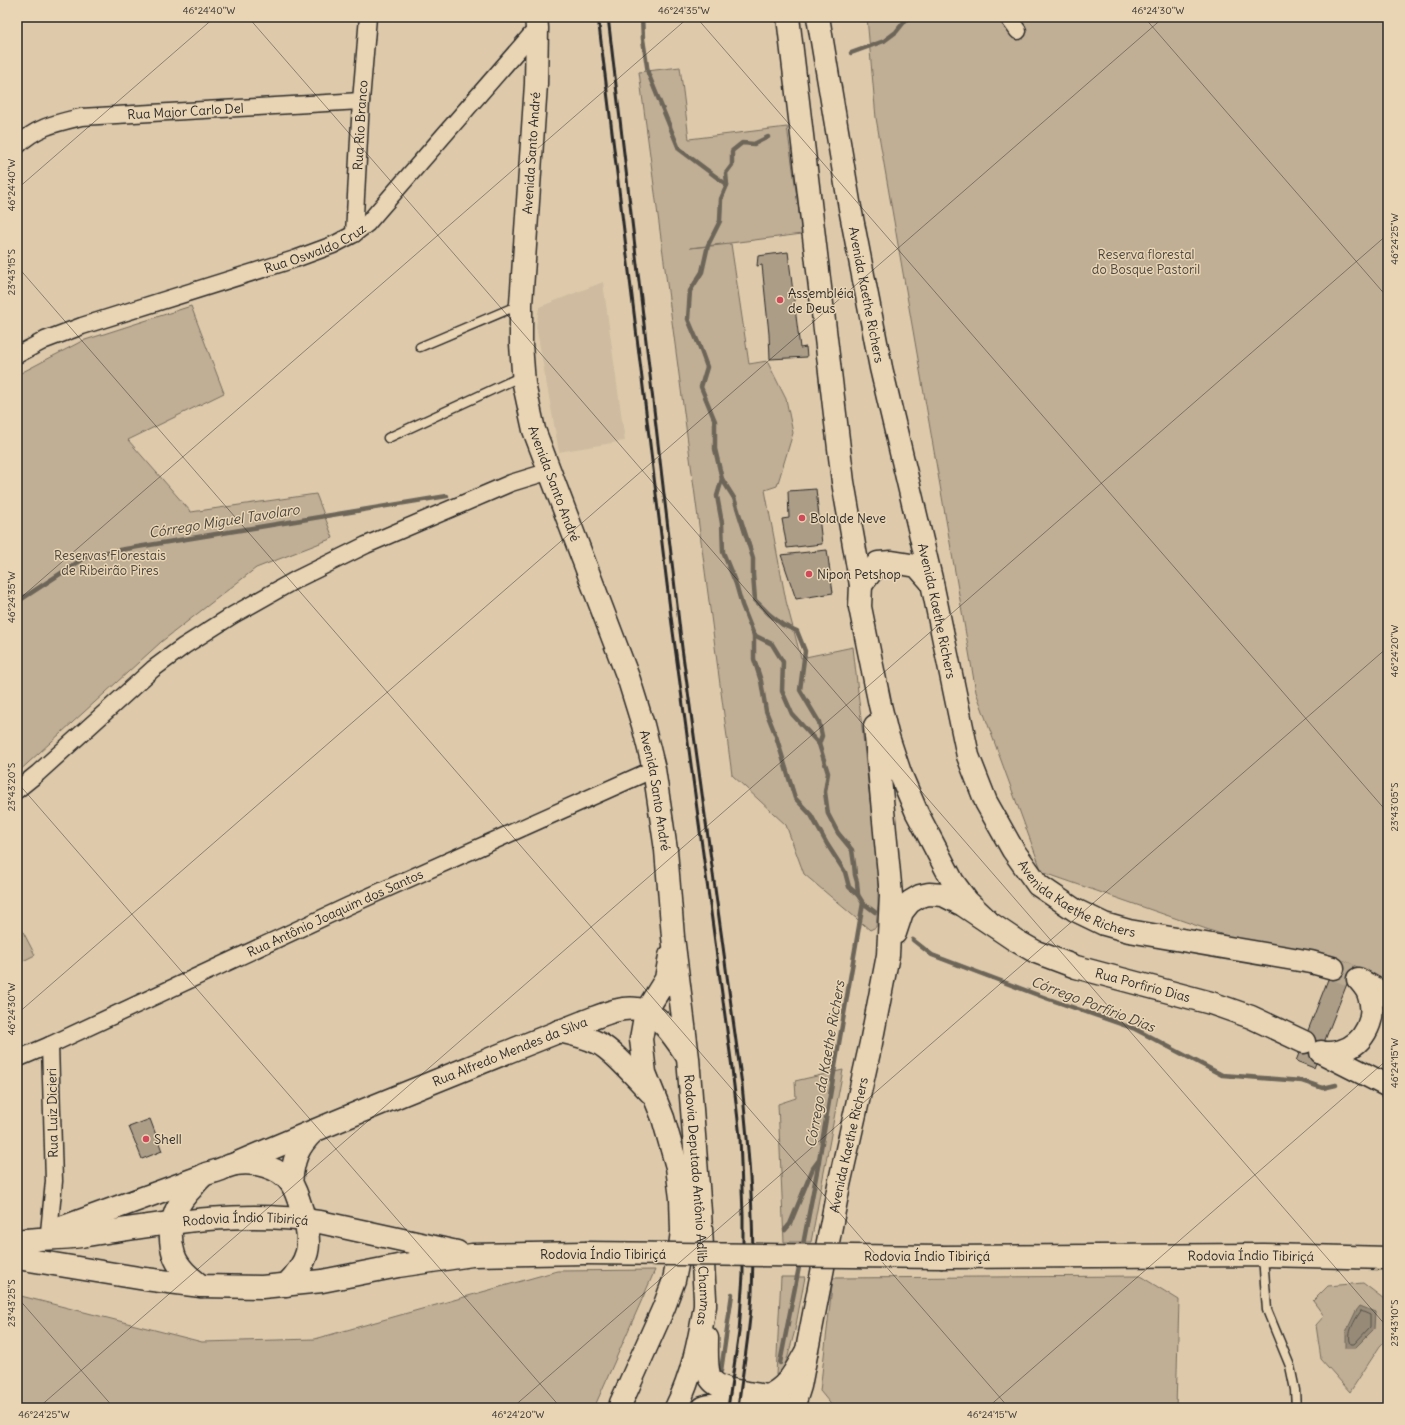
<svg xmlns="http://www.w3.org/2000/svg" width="1405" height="1425" font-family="Delius,sans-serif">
  <rect width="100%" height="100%" fill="#decaab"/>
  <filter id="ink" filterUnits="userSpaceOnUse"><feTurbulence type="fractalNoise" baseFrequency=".025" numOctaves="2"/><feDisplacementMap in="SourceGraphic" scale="8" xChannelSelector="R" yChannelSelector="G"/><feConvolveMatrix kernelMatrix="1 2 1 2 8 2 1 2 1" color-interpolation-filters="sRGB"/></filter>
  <g filter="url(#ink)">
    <!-- built -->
    <path fill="#cfbca0" d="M603,282l22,159 -66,11 -23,-126 3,-19z"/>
    <!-- green -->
    <g fill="#c0af95" stroke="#766d60">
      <path d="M867,17h521v965l-43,-21 -107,-21 -196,-68 -66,-180 -100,-574z"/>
      <path d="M680,67l9,72 98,-12 15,107 -112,14 41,-4 18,120 18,-3 19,38 7,34 -16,53 -12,4 21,111 15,57 52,-11 25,224v32l-2,24 -6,3 -66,-56 -18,-49 -54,-50 -93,-703z"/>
      <path d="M191,306l33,87 -96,47 63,72 125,-18 17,44 -77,30 -95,74 -144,131v-398l65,-34z"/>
      <path d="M17,920l18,35 -18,9z"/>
      <path d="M843,1070l-32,172h-27l-6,-138 18,-6 -1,-17z"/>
      <path d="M655,1270l-61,138h-577v-113l185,47 113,-3 242,-68z"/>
      <path d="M1140,1276l39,24 -3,108h-342l-14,-17 13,-113z"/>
      <path d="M781,1277h24l-10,53 -7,26 -5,14 -7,5z"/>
      <path d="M1363,1283l25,19v36l-8,8 -30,46 -29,-33 -5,-34 8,-9 -11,-15 15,-15z"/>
    </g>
    <!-- water -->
    <path fill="#978b78" stroke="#6c6559" d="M1360,1306l15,6 -1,17 -19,19h-9v-16l10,-21z"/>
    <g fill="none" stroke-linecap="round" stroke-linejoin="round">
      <!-- shore -->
      <path stroke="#56514a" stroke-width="1" d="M1361,1311l9,4v12l-16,17h-3c-5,-10 4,-25 10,-33z"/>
      <!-- stream -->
      <g stroke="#6c6559" stroke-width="4.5">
        <path d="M642,17l1,22 5,34 31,76 48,36"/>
        <path d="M851,53l33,-12 12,-9 12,-15"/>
        <path d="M768,137l-14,7 -12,-1 -10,8v14l-6,8 1,12 -6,14 -1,22 -12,24 -6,27 -12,19 -2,28 11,26 8,22 -6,20 14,34v28l7,30 -5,17 5,27 1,29 13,32 6,21 12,30v24l7,22 5,30 10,25 19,62 16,17 16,29 18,28 4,15 9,8 5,8 -44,257 -6,8 -23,56 -5,6"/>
        <path d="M722,479l12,19 19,60v17l2,25 14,14 14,11 14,6 8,20 -5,39 19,32 3,14 -3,8"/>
        <path d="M17,602l72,-47 358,-59"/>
        <path d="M754,635l18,9 11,18 -1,29 10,23 27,30 9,29 -3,19 3,22 10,19 14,17 2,14 1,11 2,7 1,13"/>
        <path d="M863,903l12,9"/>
        <path d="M913,940l19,15 114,43 89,31 87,46 80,6 21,7 13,-3"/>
        <path d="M802,1250l17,-89"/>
        <path d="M780,1363l20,-101"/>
        <path d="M721,1371l11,-77"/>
      </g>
    </g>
    <!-- building -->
    <g fill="#ac9d87" stroke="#2b2b2b">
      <path d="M788,252l12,96 6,-1 1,10 -37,2 -1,-25 -7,-69 -5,1 1,-10z"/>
      <path d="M816,489l6,55 -35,4 -5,-29 7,-1 -1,-27z"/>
      <path d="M827,550l6,43 -37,6 -15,-44z"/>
      <path d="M1336,959l18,7 -40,102 -18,-7z"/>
      <path d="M150,1119l12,32 -20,8 -13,-32z"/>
    </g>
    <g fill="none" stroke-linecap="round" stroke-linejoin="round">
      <!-- secondary-tunnel -->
      <path stroke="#baaa91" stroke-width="22" stroke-dasharray="22 11" stroke-linecap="butt" d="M1333,968l17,7"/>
      <!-- lane casing -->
      <g stroke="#2b2b2b" stroke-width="11">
        <g id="lane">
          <path d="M420,347l99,-42"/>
          <path d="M388,438l134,-62"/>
          <path d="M1263,1256l4,54 23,56 5,24 1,18"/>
        </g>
      </g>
      <!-- street casing -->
      <g stroke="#2b2b2b" stroke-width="19">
        <g id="street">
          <path d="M1008,17l10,14"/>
          <path id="s1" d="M17,146c19,-19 39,-23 64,-29l280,-16"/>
          <path id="s2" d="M354,234l7,-133 7,-84"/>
          <path id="s3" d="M17,355l28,-15 37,-14 213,-67 38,-14 21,-11 13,-10 12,-14 158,-182"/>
          <path d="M17,790l21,-17 115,-104 31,-23 49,-31 64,-36 69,-34 145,-62 39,-12"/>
          <path id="s4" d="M17,1059l33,-14 298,-139 306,-137"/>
          <path d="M49,1232l5,-51 -4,-136"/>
        </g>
      </g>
      <!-- secondary casing -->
      <g stroke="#2b2b2b" stroke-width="25">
        <g id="secondary">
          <path d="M788,17l55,465 18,103 -1,22 20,98 7,29 13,39 17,40 36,69 14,19 20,19"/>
          <path id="s5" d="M818,17l32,191 31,160 51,215 36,173 18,46 27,48 25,35 37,25 29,14 25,7 182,31 22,6"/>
          <path d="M861,585l17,-22 14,-1 25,4 15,17"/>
          <path id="s6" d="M895,933l7,-21 8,-10 10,-6 9,-2 14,1 20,10 52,35 21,12 40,15 135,36 40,14 53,25"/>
          <path d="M1358,979l30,17"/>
          <path d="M1321,1052l67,34"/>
          <path d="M1325,1053c5,0 11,0 16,-2 24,-7 37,-34 27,-58 -2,-5 -6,-9 -9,-13"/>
          <path id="s7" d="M793,1408l7,-22 39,-201 32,-142 17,-88 3,-60 -16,-169"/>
        </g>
      </g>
      <!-- highway casing -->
      <g stroke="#2b2b2b" stroke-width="25">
        <g id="highway">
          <path id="s8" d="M536,17l1,11 -1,56 -15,220v40l3,40 10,46 95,250 14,45 11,44 12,81 7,87 15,121 12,154 5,86v8c-6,36 -13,70 -29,102"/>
          <path d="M559,1031c14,3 27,6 39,12 16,8 39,36 52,49"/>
          <path id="s9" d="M235,1164c93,-40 186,-77 280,-115 23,-9 45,-18 68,-27 17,-6 36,-16 55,-13 21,3 38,31 49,47"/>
          <path d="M291,1183c2,-23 6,-36 23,-52"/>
          <path d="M58,1229l142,-52"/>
          <path id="s10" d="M17,1241c21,-3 43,-2 64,-5 79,-12 158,-27 239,-14l137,30"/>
          <path id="s11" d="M943,1257l320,-2 125,3"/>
          <path d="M17,1258l128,21 56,7 61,1 60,-6 76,-15 74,-11 113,-2"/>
          <path d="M201,1286c-10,-8 -23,-18 -27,-31 -8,-26 0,-49 18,-67 3,-4 8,-10 12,-13 4,-2 10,-3 15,-5 5,-2 11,-5 17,-6 18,-3 43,3 55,19 6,9 9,22 12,31 10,32 6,47 -17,71"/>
          <path d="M707,1338c0,12 -1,26 2,37 6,18 42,17 57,21 7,3 13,7 18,12"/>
          <path d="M766,1397c22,-9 29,-26 40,-45"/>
          <path d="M620,1408l1,-5 43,-96 10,-27 5,-25 3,-24 -1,-33 -4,-31 -14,-49 -18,-45 -4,-34 5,-28 20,-32 4,-23"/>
          <path d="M703,1408c9,-4 18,-2 27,0"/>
        </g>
      </g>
      <!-- lane -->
      <use href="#lane" stroke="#e9d4b3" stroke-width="8"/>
      <!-- street -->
      <use href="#street" stroke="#e9d4b3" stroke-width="16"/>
      <!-- secondary -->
      <use href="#secondary" stroke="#e9d4b3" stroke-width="22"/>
      <!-- highway -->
      <use href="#highway" stroke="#e9d4b3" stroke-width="22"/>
      <!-- rail -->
      <g stroke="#2b2b2b" stroke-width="3">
        <path d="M598,17l73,600 60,443 9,77 3,78v60l-4,57 -11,76"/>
        <path d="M608,17l74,631 60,437c7,69 13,139 10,208 -2,38 -9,77 -14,115"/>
      </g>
      <!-- highway-bridge casing -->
      <g stroke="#2b2b2b" stroke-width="25" stroke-linecap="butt">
        <path id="highway-bridge" d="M585,1253l358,4"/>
      </g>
      <!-- highway-bridge -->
      <use href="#highway-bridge" stroke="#e9d4b3" stroke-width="22"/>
    </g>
  </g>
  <!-- ticks -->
  <path fill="none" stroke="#2b2b2b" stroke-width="1" stroke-opacity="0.45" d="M248,17l1140,1311M696,17l692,796M1144,17l244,281M17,189l198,-172M17,266l992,1142M17,601l672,-584M17,782l544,626M17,1014l1147,-997M17,1297l97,111M38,1408l1350,-1174M512,1408l876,-761M987,1408l401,-349"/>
  <!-- markers -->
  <g fill="#d1495b" stroke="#e9d4b3" stroke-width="1.5">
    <circle cx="780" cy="300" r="4"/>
    <circle cx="802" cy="518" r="4"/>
    <circle cx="809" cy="574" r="4"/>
    <circle cx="146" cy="1139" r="4"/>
  </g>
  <g text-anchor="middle" stroke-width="3" stroke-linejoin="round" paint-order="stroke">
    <!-- street labels -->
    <g font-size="13" fill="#2b2b2b" stroke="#e9d4b3">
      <text dy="5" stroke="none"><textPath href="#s1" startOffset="176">Rua Major Carlo Del</textPath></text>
      <text dy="5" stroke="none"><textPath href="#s2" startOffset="109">Rua Rio Branco</textPath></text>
      <text transform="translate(531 153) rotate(-86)" y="5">Avenida Santo André</text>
      <text dy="5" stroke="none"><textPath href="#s3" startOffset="317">Rua Oswaldo Cruz</textPath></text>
      <text dy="5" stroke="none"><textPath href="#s5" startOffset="282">Avenida Kaethe Richers</textPath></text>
      <text dy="5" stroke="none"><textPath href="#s8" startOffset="472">Avenida Santo André</textPath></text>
      <text dy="5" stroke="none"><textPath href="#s5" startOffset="606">Avenida Kaethe Richers</textPath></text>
      <text dy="5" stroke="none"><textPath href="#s8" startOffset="796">Avenida Santo André</textPath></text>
      <text dy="5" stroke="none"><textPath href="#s5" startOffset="942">Avenida Kaethe Richers</textPath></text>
      <text dy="5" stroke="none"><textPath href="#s4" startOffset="350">Rua Antônio Joaquim dos Santos</textPath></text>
      <text dy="5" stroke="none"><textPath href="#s6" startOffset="291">Rua Porfirio Dias</textPath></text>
      <text dy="5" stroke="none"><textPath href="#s9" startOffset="297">Rua Alfredo Mendes da Silva</textPath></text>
      <text transform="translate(52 1113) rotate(-91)" y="5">Rua Luiz Dicieri</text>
      <text dy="5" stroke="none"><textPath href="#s7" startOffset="269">Avenida Kaethe Richers</textPath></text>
      <text dy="5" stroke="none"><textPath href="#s8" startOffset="1208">Rodovia Deputado Antônio Adlib Chammas</textPath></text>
      <text dy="5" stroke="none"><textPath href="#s10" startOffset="230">Rodovia Índio Tibiriçá</textPath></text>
      <text x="603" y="1259">Rodovia Índio Tibiriçá</text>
      <text x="927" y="1261">Rodovia Índio Tibiriçá</text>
      <text dy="5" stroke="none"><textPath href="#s11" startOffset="308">Rodovia Índio Tibiriçá</textPath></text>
    </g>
    <!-- park labels -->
    <g font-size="13" fill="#494540" stroke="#e9d4b3">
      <text x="1146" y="259">Reserva florestal<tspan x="1146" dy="15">do Bosque Pastoril</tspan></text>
      <text x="110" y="560">Reservas Florestais<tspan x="110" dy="15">de Ribeirão Pires</tspan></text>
    </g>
    <!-- poi labels -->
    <g font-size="13" fill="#2b2b2b" stroke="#e9d4b3" text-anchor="start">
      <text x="788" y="298">Assembléia<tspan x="788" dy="15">de Deus</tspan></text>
      <text x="810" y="523">Bola de Neve</text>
      <text x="817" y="579">Nipon Petshop</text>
      <text x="154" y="1144">Shell</text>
    </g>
    <!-- water labels -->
    <g font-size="14" font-style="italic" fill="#46433e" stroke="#e9d4b3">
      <text transform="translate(224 521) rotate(-9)" y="5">Córrego Miguel Tavolaro</text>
      <text transform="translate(1093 1004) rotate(21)" y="5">Córrego Porfírio Dias</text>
      <text transform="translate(825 1064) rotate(-80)" y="5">Córrego da Kaethe Richers</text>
    </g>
  </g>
  <!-- margin -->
  <rect width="1405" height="1425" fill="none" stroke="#e9d4b3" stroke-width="44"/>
  <rect x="22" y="22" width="1361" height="1381" fill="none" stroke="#2b2b2b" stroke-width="1.5"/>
  <g font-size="10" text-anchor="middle" fill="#2b2b2b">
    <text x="209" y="14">46°24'40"W</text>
    <text x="684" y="14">46°24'35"W</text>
    <text x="1158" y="14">46°24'30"W</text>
    <text transform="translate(11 185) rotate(-90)" y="4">46°24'40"W</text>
    <text transform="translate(1394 239) rotate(-90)" y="4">46°24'25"W</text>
    <text transform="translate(11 272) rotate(-90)" y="4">23°43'15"S</text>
    <text transform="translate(11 597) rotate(-90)" y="4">46°24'35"W</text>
    <text transform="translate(1394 651) rotate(-90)" y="4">46°24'20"W</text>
    <text transform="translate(11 787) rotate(-90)" y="4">23°43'20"S</text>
    <text transform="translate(1394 807) rotate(-90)" y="4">23°43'05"S</text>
    <text transform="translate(11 1009) rotate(-90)" y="4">46°24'30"W</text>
    <text transform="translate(1394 1063) rotate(-90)" y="4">46°24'15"W</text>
    <text transform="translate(11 1303) rotate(-90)" y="4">23°43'25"S</text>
    <text transform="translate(1394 1323) rotate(-90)" y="4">23°43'10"S</text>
    <text x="44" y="1418">46°24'25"W</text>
    <text x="518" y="1418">46°24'20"W</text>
    <text x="992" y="1418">46°24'15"W</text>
  </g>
</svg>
